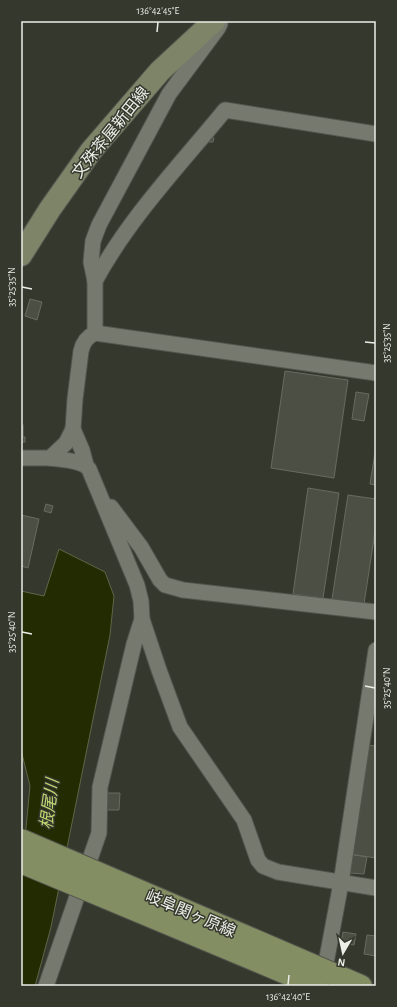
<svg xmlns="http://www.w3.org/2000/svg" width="397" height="1007" font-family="'Alegreya Sans','Noto Sans JP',sans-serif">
  <rect width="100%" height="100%" fill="#35382d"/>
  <!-- water -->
  <path fill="#232b02" stroke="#5f6647" d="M59,549l46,23 9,24 -4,39 -59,292 -16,59h-14v-107l9,-93 -9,-36v-159l23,5z"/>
  <!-- building -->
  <g fill="#4c4f44" stroke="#686c60">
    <path d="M210,137l4,1 -1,4h-4z"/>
    <path d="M30,299l12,3 -5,18 -12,-4z"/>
    <path d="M285,371l63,9 -14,98 -63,-10z"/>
    <path d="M356,392l13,2 -5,27 -12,-2z"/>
    <rect x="21" y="425" width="2" height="12"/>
    <rect x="21" y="437" width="4" height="5"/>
    <path d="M376,447v38l-6,-1z"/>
    <path d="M308,488l31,5 -16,105 -30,-4z"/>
    <path d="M348,495l28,4v26l-12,79 -32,-5z"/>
    <path d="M46,504l7,2 -2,7 -7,-2z"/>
    <path d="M21,515l18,4 -11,49 -7,-2z"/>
    <path d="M366,745l10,1v112l-27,-4z"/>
    <path d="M107,793h13l-1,17h-13z"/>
    <path d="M348,854l19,3 -3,17 -14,-1 2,-10z"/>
    <path d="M343,932l13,2 -2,11 -13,-2z"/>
    <path d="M367,935l9,1v20l-12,-2z"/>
  </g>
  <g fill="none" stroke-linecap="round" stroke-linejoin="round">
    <!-- minor casing -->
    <g stroke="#52554d" stroke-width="17">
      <g id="minor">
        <path d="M95,281c34,-63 85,-116 130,-171l151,24"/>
        <path d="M95,333v-52l-4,-19 2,-21 6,-16 70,-131 49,-66 2,-4"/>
        <path d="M21,458h29l16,-15 7,-14"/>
        <path d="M50,458c12,2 32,2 39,11l48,116 4,16 1,18 17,51 21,57 64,93 14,40 5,6 15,6 98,16"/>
        <path d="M86,465l-4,-15 -9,-21 2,-30 6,-48c2,-9 6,-14 14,-18l281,40"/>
        <path d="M111,507l30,40 19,33 5,5 18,5 193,22"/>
        <path d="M323,979l18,-96 35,-233"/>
        <path d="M46,986l53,-153 1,-46 34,-143 8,-25"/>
      </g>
    </g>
    <!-- secondary casing -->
    <g stroke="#52554d" stroke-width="24">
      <path id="secondary" d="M21,255l29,-46 41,-58 69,-80 54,-50"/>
    </g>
    <!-- primary casing -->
    <g stroke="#52554d" stroke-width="24">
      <path id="primary" d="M347,980l14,6"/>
    </g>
    <!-- minor -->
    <use href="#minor" stroke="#767a6e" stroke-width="15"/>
    <!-- secondary -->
    <use href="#secondary" stroke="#7d8468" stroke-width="22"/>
    <!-- primary -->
    <use href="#primary" stroke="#838e63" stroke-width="22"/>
    <!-- primary-bridge casing -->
    <g stroke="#52554d" stroke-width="24" stroke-linecap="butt">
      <g id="primary-bridge">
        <path d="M21,840l326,140"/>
        <path d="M21,862l296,124"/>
      </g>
    </g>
    <!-- primary-bridge -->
    <use href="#primary-bridge" stroke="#838e63" stroke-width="22"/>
  </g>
  <!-- ticks -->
  <path fill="none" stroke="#eceee8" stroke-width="1.5" d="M157,32l1,-10M22,287l10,2M365,342l10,1M22,632l10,2M365,686l10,2M288,985l1,-10"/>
  <g text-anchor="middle" stroke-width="3" stroke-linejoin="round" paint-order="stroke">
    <!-- street labels -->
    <g font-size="16" fill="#eceee8" stroke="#35382d">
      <text transform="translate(110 132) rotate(-51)" y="6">文殊茶屋新田線</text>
      <text transform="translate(191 913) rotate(23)" y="6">岐阜関ヶ原線</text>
    </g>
    <!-- water labels -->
    <g font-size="17" font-style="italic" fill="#c0d871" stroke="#35382d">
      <text transform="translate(49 804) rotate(-82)" y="6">根尾川</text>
    </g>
  </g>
  <!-- border -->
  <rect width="397" height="1007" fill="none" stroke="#35382d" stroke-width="44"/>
  <!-- north arrow -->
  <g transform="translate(343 953) rotate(189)" stroke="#35382d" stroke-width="3" paint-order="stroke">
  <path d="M0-3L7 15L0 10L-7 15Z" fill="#eceee8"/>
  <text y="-6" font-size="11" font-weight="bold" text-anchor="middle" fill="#eceee8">N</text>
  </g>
  <rect x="22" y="22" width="353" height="963" fill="none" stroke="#eceee8" stroke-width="1.5"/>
  <g font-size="10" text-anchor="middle" fill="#eceee8">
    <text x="158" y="14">136°42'45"E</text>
    <text transform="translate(11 287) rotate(-90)" y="4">35°25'35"N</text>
    <text transform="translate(386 343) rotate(-90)" y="4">35°25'35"N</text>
    <text transform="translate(11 632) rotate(-90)" y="4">35°25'40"N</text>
    <text transform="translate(386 688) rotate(-90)" y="4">35°25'40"N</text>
    <text x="288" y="1000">136°42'40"E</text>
  </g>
</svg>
